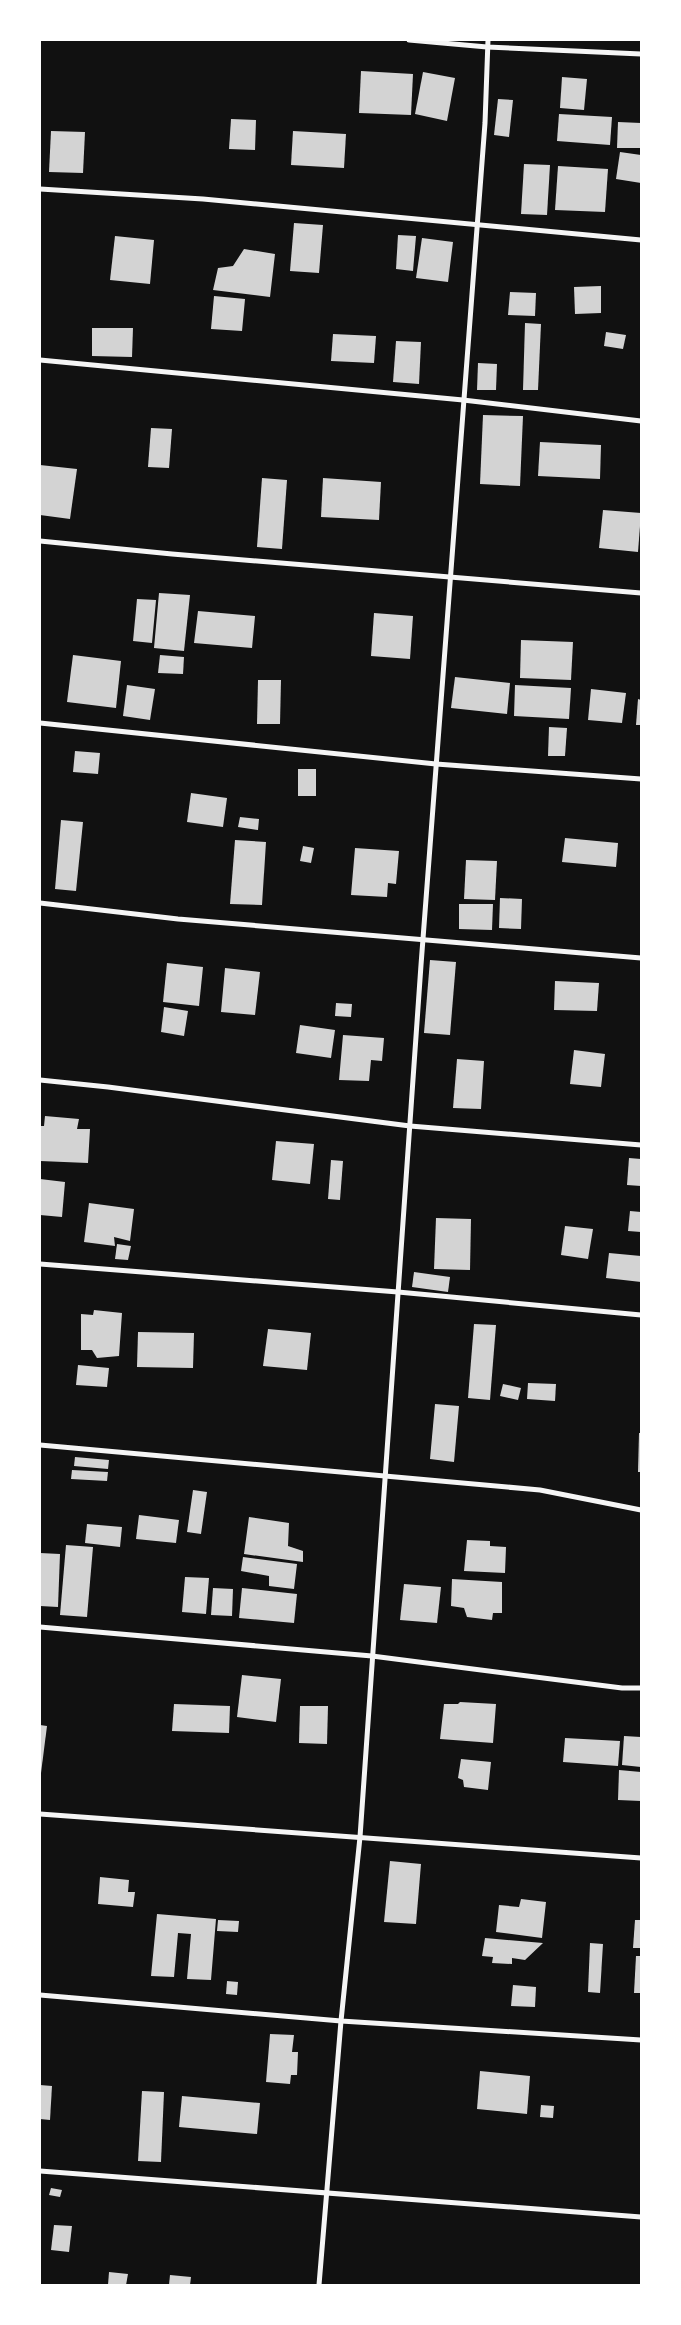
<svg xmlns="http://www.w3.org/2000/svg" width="681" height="2325" font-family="'Work Sans',sans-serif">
  <rect width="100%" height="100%" fill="#111"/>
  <!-- building -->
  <g fill="#d3d3d3">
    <path d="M361,71l52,3 -2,41 -52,-2z"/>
    <path d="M423,72l32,6 -8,43 -32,-7z"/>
    <path d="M562,77l25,2 -3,31 -24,-2z"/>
    <path d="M498,99l15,1 -4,37 -15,-2z"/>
    <path d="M559,114l53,3 -2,28 -53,-4z"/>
    <path d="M231,119l25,1 -1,30 -26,-1z"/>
    <path d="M618,122l23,1v25h-24z"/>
    <path d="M51,131l34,1 -2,41 -34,-1z"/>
    <path d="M293,131l53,3 -2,34 -53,-3z"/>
    <path d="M620,152l21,3v28l-25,-4z"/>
    <path d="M524,164l26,1 -3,50 -26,-1z"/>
    <path d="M558,166l50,3 -3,43 -50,-2z"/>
    <path d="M294,223l29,2 -4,48 -29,-2z"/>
    <path d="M398,235l18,1 -3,35 -17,-2z"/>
    <path d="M115,236l39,4 -4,44 -40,-4z"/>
    <path d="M422,238l31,4 -5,40 -32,-4z"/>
    <path d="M244,249l31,5 -5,43 -57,-7 5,-22 15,-2z"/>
    <path d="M601,286v27l-26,1 -1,-27z"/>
    <path d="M510,292l26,1 -1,23 -27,-1z"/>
    <path d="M214,296l31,3 -3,32 -31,-2z"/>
    <path d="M525,323l16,1 -3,66h-15z"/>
    <path d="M92,328h41l-1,29 -40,-1z"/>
    <path d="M606,332l20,3 -3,14 -19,-3z"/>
    <path d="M333,334l43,2 -2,27 -43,-2z"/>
    <path d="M396,341l25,1 -2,42 -26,-2z"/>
    <path d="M478,363l19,1 -1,26h-19z"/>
    <path d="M483,415l40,1 -3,70 -40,-2z"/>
    <path d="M151,428l21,1 -3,39 -21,-1z"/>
    <path d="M540,442l61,3 -1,34 -62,-3z"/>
    <path d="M40,465l37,4 -7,50 -30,-4z"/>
    <path d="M262,478l25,2 -5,69 -25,-2z"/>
    <path d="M323,478l58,4 -2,38 -58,-3z"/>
    <path d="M603,510l38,3 -3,39 -39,-4z"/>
    <path d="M159,593l31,2 -6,56 -30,-3z"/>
    <path d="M137,599l19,1 -4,43 -19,-2z"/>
    <path d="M198,611l57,5 -3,32 -58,-5z"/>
    <path d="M374,613l39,3 -3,43 -39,-3z"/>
    <path d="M521,640l52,2 -2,38 -51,-2z"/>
    <path d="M73,655l48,6 -5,47 -49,-6z"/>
    <path d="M160,655l24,2 -1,17 -25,-1z"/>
    <path d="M455,677l55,6 -3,31 -56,-6z"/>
    <path d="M258,680h23l-1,44h-23z"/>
    <path d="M127,685l28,4 -5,31 -27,-4z"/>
    <path d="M515,685l56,3 -2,31 -55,-3z"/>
    <path d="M591,689l35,4 -4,30 -34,-3z"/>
    <path d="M638,699l3,1v25h-5z"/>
    <path d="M549,727l18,1 -2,28h-17z"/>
    <path d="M75,751l25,2 -2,21 -25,-2z"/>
    <rect x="298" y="769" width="18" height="27"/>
    <path d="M191,793l36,5 -4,29 -36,-5z"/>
    <path d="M240,817l19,2 -1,11 -20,-3z"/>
    <path d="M61,820l22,2 -7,69 -21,-2z"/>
    <path d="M565,838l53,5 -2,24 -54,-5z"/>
    <path d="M235,840l31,2 -4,63 -32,-1z"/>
    <path d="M303,846l11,2 -3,15 -11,-2z"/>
    <path d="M355,848l44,3 -3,33 -8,-1 -1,14 -36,-2z"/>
    <path d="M466,860l31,1 -2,39 -31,-1z"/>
    <path d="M500,898l22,1 -1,30 -22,-1z"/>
    <path d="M459,904h34l-1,26 -33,-1z"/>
    <path d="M430,960l26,2 -6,73 -26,-2z"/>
    <path d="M167,963l36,4 -4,39 -36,-4z"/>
    <path d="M225,968l35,4 -5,43 -34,-3z"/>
    <path d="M555,981l44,2 -2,28 -43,-1z"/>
    <path d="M336,1003l16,1 -1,13 -16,-1z"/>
    <path d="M164,1007l24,4 -4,25 -23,-4z"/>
    <path d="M300,1025l35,5 -4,28 -35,-5z"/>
    <path d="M343,1035l41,3 -2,23 -11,-1 -2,21 -30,-1z"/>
    <path d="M574,1050l31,4 -4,33 -31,-3z"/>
    <path d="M457,1059l27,2 -3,48 -28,-1z"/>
    <path d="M45,1116l34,3 -2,10h13l-2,34 -48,-2v-35h4z"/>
    <path d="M276,1141l38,3 -4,40 -38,-4z"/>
    <path d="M629,1158l12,1v27l-14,-1z"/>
    <path d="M331,1160l12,1 -3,39 -12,-1z"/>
    <path d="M40,1179l25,3 -3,35 -22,-2z"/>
    <path d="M89,1203l45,6 -4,32 -16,-4 1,9 -31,-4z"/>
    <path d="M630,1211l11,1v20l-13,-1z"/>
    <path d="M436,1218l35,1 -1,51 -36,-1z"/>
    <path d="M565,1226l28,3 -5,30 -27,-4z"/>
    <path d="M117,1244l14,2 -3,14 -13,-1z"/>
    <path d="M609,1253l32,3v26l-35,-4z"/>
    <path d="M414,1272l36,5 -2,15 -36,-5z"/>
    <path d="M94,1310l28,3 -3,43 -22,2 -5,-8h-11v-36l12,1z"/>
    <path d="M474,1324l22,1 -6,75 -22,-2z"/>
    <path d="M268,1329l43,4 -4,37 -44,-4z"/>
    <path d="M138,1332l56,1 -1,35 -56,-1z"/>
    <path d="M78,1365l31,3 -2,19 -31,-2z"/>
    <path d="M528,1383l28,1 -1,17 -28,-2z"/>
    <path d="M503,1384l18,4 -3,12 -18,-4z"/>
    <path d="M435,1404l24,2 -5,56 -24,-3z"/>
    <path d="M639,1433h2v39h-3z"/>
    <path d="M75,1457l34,3 -1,9 -34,-3z"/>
    <path d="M72,1470l36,2 -1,9 -36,-2z"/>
    <path d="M193,1490l14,2 -6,42 -14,-2z"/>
    <path d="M139,1515l40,5 -3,23 -40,-4z"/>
    <path d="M249,1517l40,6 -1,23 15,5v11l-59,-8z"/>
    <path d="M87,1524l35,3 -2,20 -35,-4z"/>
    <path d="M467,1540l23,1v5l16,1 -1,26 -41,-2z"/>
    <path d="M66,1545l27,2 -6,70 -27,-2z"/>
    <path d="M40,1553l20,1 -2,53 -18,-1z"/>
    <path d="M243,1557l54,7 -3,25 -25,-3v-10l-28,-5z"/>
    <path d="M185,1577l24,1 -3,36 -24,-2z"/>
    <path d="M452,1579l50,3v31h-9l-1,7 -25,-3 -3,-9 -13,-2z"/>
    <path d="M404,1584l37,3 -4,36 -37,-3z"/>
    <path d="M213,1588l20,1 -1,27 -21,-1z"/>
    <path d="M242,1588l55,6 -3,29 -55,-5z"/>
    <path d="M242,1675l39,4 -5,43 -39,-5z"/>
    <path d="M460,1702l36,2 -3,39 -53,-4 4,-35h14z"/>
    <path d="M174,1704l56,2 -1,27 -57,-2z"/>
    <path d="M300,1706h28l-1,38 -28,-1z"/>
    <path d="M40,1725l7,1 -6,47h-1z"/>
    <path d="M624,1736l17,1v30l-19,-2z"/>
    <path d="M565,1738l55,3 -2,25 -55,-4z"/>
    <path d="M461,1759l30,3 -3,28 -24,-3 -1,-7 -5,-2z"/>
    <path d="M619,1770l22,2v29l-23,-1z"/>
    <path d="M390,1861l31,3 -5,60 -32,-2z"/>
    <path d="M100,1877l29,3 -1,12h7l-2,15 -35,-3z"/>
    <path d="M521,1899l25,3 -4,36 -46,-6 3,-27 20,2z"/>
    <path d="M157,1914l59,5 -5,61 -24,-1 4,-45 -13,-1 -4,44 -23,-1z"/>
    <path d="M218,1920l21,1 -1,11 -21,-1z"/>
    <path d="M635,1920h6v28h-8z"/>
    <path d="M485,1938l58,5 -18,17 -13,-2v6l-20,-1 1,-6 -11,-1z"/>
    <path d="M590,1943l13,1 -3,49 -12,-1z"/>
    <path d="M636,1956h5v37h-7z"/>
    <path d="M227,1981l11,1 -1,13 -11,-1z"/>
    <path d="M513,1985l23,2 -1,20 -24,-1z"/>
    <path d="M270,2034l24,1 -2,17h6l-1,23h-6l-1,9 -24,-2z"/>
    <path d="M480,2071l50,5 -3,38 -50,-5z"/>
    <path d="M40,2085l12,1 -2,34 -10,-1z"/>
    <path d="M142,2091l22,1 -3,70 -23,-1z"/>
    <path d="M182,2096l78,7 -3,31 -78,-7z"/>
    <path d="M541,2105l13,1 -1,12 -13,-1z"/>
    <path d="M51,2188l11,2 -2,7 -11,-2z"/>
    <path d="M54,2225l18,1 -3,26 -18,-2z"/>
    <path d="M109,2272l19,2 -2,11h-18z"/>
    <path d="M170,2275l21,2 -1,8h-21z"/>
  </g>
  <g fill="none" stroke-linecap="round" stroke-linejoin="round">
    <!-- minor -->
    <g stroke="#f5f5f5" stroke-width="5">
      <path d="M409,40l78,7 154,7"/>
      <path d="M40,189l163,10 438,41"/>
      <path d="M40,360l423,40 178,21"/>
      <path d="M40,541l132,13 469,39"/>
      <path d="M40,723l396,41 205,15"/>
      <path d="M40,903l138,16 463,39"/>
      <path d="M40,1080l68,7 302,39 231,19"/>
      <path d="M40,1264l358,28 243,23"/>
      <path d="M40,1445l500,45 101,20"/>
      <path d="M40,1627l332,29 250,32h19"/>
      <path d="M40,1814l601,44"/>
      <path d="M40,1995l301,26 300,19"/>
      <path d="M40,2171l601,46"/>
      <path d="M319,2285l22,-264 19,-184 61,-872 64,-842 3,-83"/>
    </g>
  </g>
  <!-- border -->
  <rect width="681" height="2325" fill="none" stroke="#ffffff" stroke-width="82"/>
</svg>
